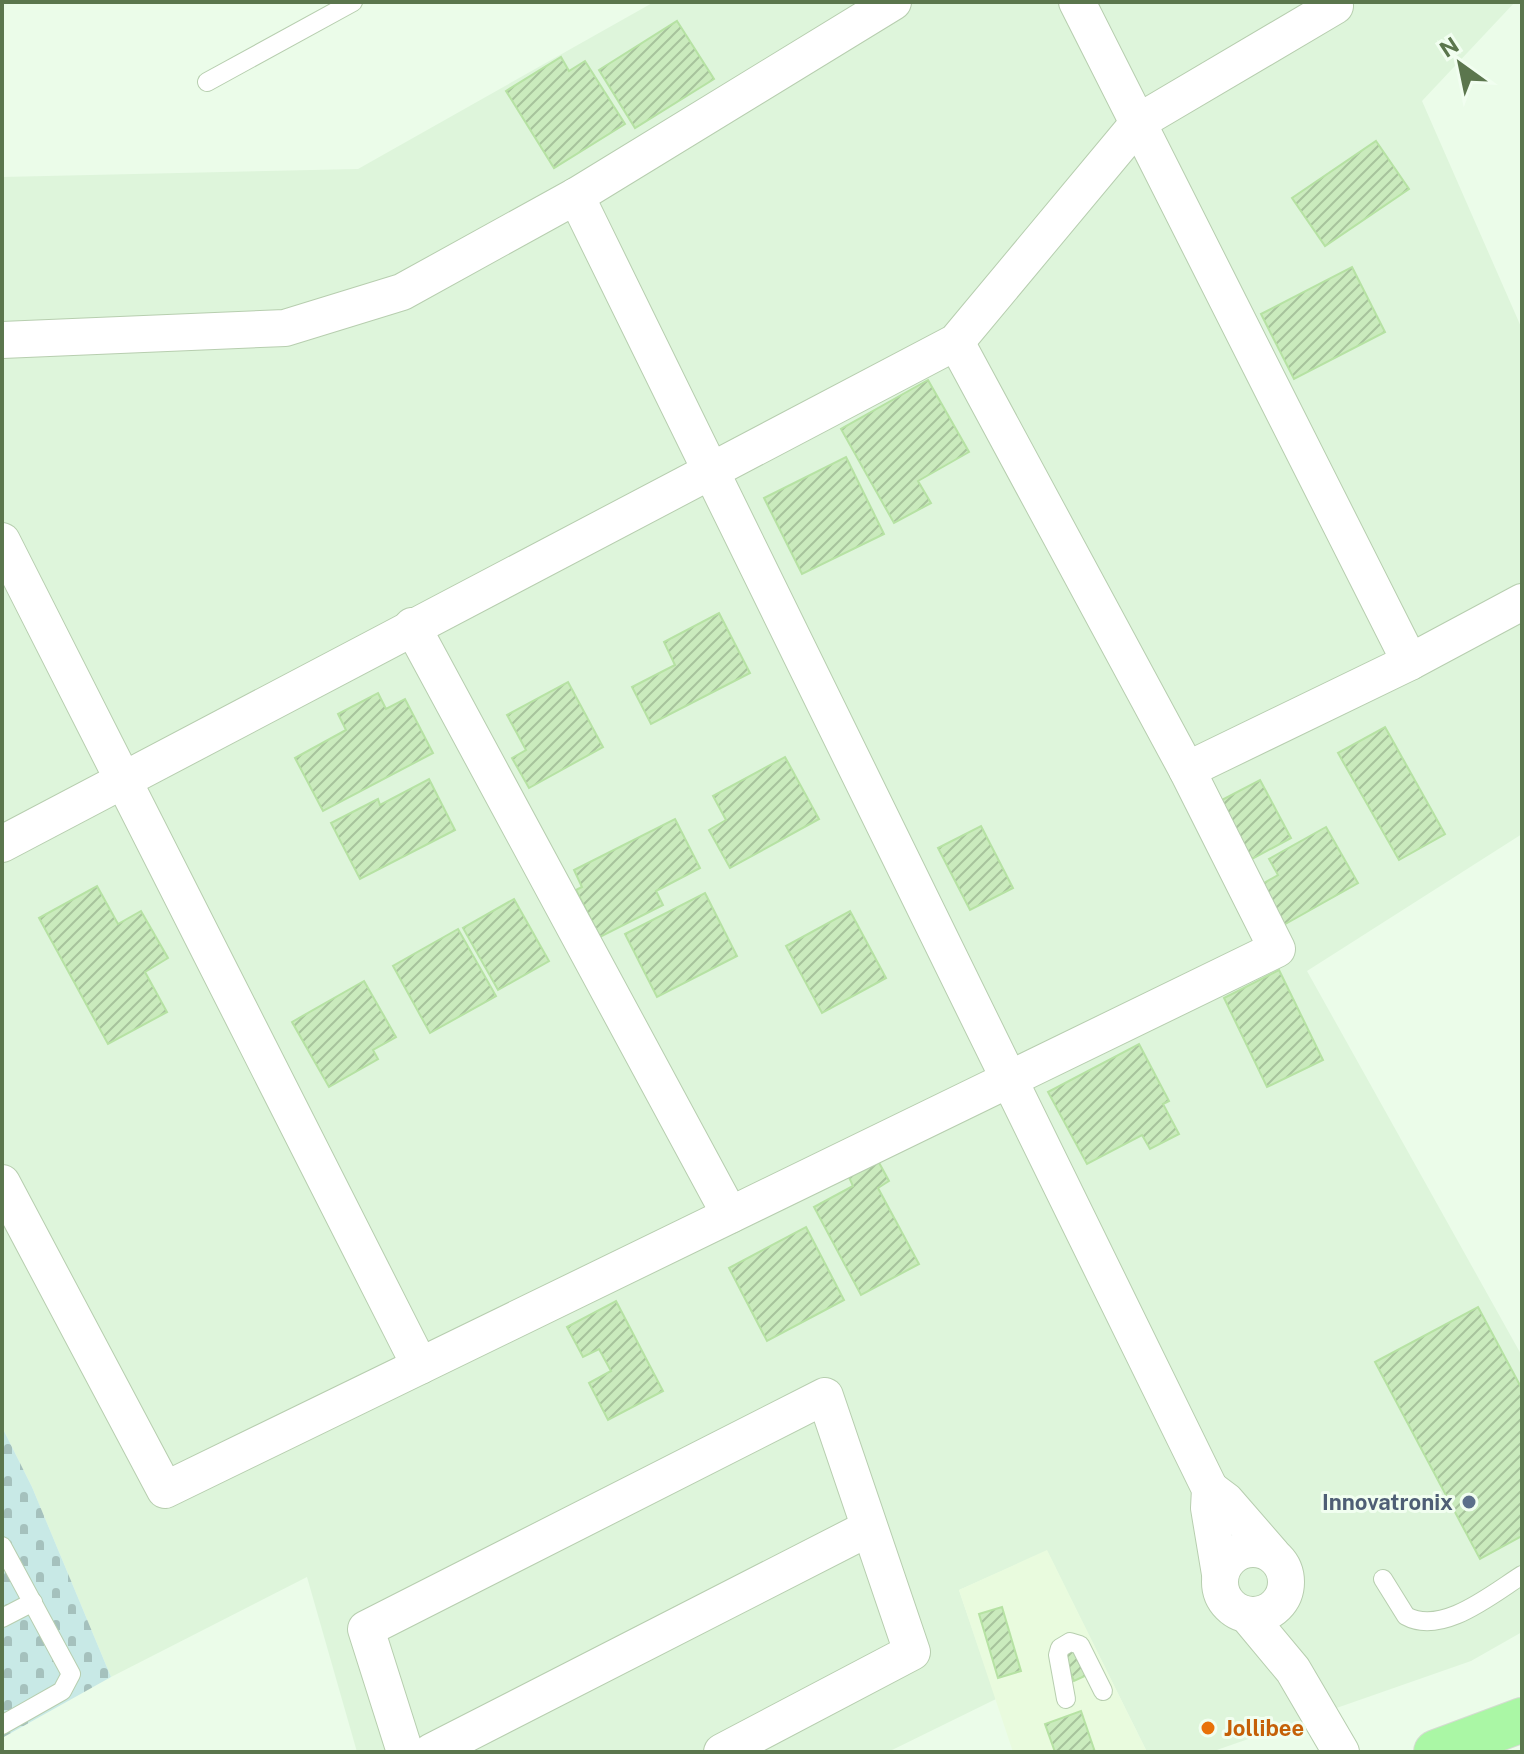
<svg xmlns="http://www.w3.org/2000/svg" width="1524" height="1754" font-family="'Public Sans',sans-serif">
  <defs>
    <pattern id="cemetery-stones" width="16" height="16" patternUnits="userSpaceOnUse" patternTransform="scale(2)"><rect width="16" height="16" fill="#c8e9e6"/><path d="M2 7V4a2 2 0 0 1 4 0v3zM10 15v-3a2 2 0 0 1 4 0v3z" fill="#a5c1bd"/></pattern>
    <pattern id="building-hatch" width="6" height="6" patternUnits="userSpaceOnUse" patternTransform="scale(2)"><rect width="6" height="6" fill="#caebbd"/><path d="M-1 1l2-2M0 6l6-6M5 7l2-2" fill="none" stroke="#a7c39c"/></pattern>
  </defs>
  <rect width="100%" height="100%" fill="#ebfce9"/>
  <!-- residential -->
  <path fill="#def5db" d="M654,2h861l-93,99 100,228v505l-215,137 215,385v276l-51,29 -260,91h-64l-100,-201 -88,39 37,109 -108,53h-531l-50,-175 -196,100 -79,-190 -30,-60v-1250l356,-8z"/>
  <!-- commercial -->
  <path fill="#e9fbde" d="M1047,1550l100,202h-134l-54,-162z"/>
  <!-- cemetery -->
  <path fill="url(#cemetery-stones)" d="M2,1427l30,60 79,190 -109,61z"/>
  <!-- building -->
  <g fill="url(#building-hatch)" stroke="#b6e2a3" stroke-width="2">
    <path d="M677,21l37,58 -79,49 -36,-58z"/>
    <path d="M561,57l8,14 16,-10 40,63 -71,44 -48,-77z"/>
    <path d="M1376,141l33,48 -84,57 -33,-48z"/>
    <path d="M1352,267l33,65 -91,47 -33,-65z"/>
    <path d="M928,380l41,72 -51,29 13,22 -37,20 -53,-94z"/>
    <path d="M846,457l38,77 -82,40 -38,-76z"/>
    <path d="M719,613l31,60 -99,51 -19,-37 43,-22 -11,-23z"/>
    <path d="M568,682l35,65 -74,41 -17,-30 14,-8 -19,-35z"/>
    <path d="M378,693l8,16 19,-10 28,54 -110,58 -28,-53 51,-28 -8,-16z"/>
    <path d="M1385,727l60,107 -46,26 -61,-107z"/>
    <path d="M785,757l34,62 -89,49 -21,-38 17,-10 -13,-24z"/>
    <path d="M429,779l26,51 -95,49 -29,-56 47,-24 2,6z"/>
    <path d="M1260,780l31,58 -39,21 -32,-58z"/>
    <path d="M675,819l25,49 -44,23 7,14 -63,32 -24,-47 6,-3 -8,-17z"/>
    <path d="M981,826l32,62 -43,22 -32,-62z"/>
    <path d="M1326,827l32,56 -78,44 -23,-40 21,-12 -9,-16z"/>
    <path d="M97,886l21,38 23,-13 27,47 -23,14 22,40 -59,32 -69,-126z"/>
    <path d="M705,893l32,63 -80,41 -32,-63z"/>
    <path d="M514,899l35,62 -51,29 -35,-62z"/>
    <path d="M850,911l36,67 -64,35 -36,-67z"/>
    <path d="M458,929l38,67 -66,37 -37,-67z"/>
    <path d="M1279,970l44,90 -56,27 -43,-89z"/>
    <path d="M364,981l32,56 -23,13 5,9 -49,28 -37,-65z"/>
    <path d="M1139,1044l30,57 -6,3 16,30 -29,15 -8,-14 -55,29 -39,-72z"/>
    <path d="M877,1159l12,22 -11,7 41,76 -58,31 -47,-88 39,-21 -5,-11z"/>
    <path d="M806,1227l38,73 -77,41 -38,-73z"/>
    <path d="M616,1301l47,90 -55,29 -19,-37 22,-12 -12,-22 -16,8 -16,-30z"/>
    <path d="M1478,1307l44,82v147l-42,23 -105,-197z"/>
    <path d="M1002,1607l19,64 -23,7 -19,-64z"/>
    <path d="M1076,1649l11,26 -13,6 -11,-26z"/>
    <path d="M1081,1711l14,41h-40l-10,-28z"/>
  </g>
  <g fill="none" stroke-linecap="round" stroke-linejoin="round">
    <!-- lane casing -->
    <g stroke="#b7ceaf" stroke-width="20">
      <g id="lane">
        <path d="M207,82l146,-80"/>
        <path d="M2,1546l69,128 -9,17 -60,34"/>
        <path d="M1383,1579l23,37c36,20 86,-22 116,-41"/>
        <path d="M2,1618l31,-16"/>
        <path d="M1066,1699l-8,-44 2,-7 10,-6 10,3 23,46"/>
      </g>
    </g>
    <!-- street casing -->
    <g stroke="#b7ceaf" stroke-width="38">
      <g id="street">
        <path d="M1077,2l333,660"/>
        <path d="M576,196l634,1293 -1,19 11,66"/>
        <path d="M2,340l283,-12 117,-36 174,-96 317,-194"/>
        <path d="M2,541l418,825"/>
        <path d="M412,626l318,589"/>
        <path d="M1187,770l223,-108 112,-60"/>
        <path d="M2,844l954,-502 184,-221 195,-115"/>
        <path d="M2,1183l163,307 1112,-541 -90,-179 -231,-428"/>
        <path d="M1210,1489l16,12 46,53"/>
        <circle cx="1253" cy="1582" r="33"/>
        <path d="M1248,1616l45,54 48,82"/>
        <path d="M405,1752l-39,-123 459,-233 87,256 -190,100"/>
        <path d="M431,1752l438,-224"/>
      </g>
    </g>
    <!-- primary casing -->
    <g stroke="#d4dbd1" stroke-width="46">
      <path id="primary" d="M1436,1752l86,-32"/>
    </g>
    <!-- lane -->
    <use href="#lane" stroke="#fff" stroke-width="18"/>
    <!-- street -->
    <use href="#street" stroke="#fff" stroke-width="36"/>
    <!-- primary -->
    <use href="#primary" stroke="#aaf7a5" stroke-width="44"/>
  </g>
  <!-- markers -->
  <circle fill="#5c6f8a" stroke="#f1fef0" stroke-width="3" cx="1469" cy="1502" r="8"/>
  <circle fill="#e8710a" stroke="#f1fef0" stroke-width="3" cx="1208" cy="1728" r="8"/>
  <g text-anchor="middle" stroke-width="6" stroke-linejoin="round" paint-order="stroke">
    <!-- service labels -->
    <g font-size="22" font-weight="bold" fill="#4e5e75" stroke="#f1fef0" text-anchor="end">
      <text x="1453" y="1510">Innovatronix</text>
    </g>
    <!-- food labels -->
    <g font-size="22" font-weight="bold" fill="#c56008" stroke="#f1fef0" text-anchor="start">
      <text x="1224" y="1736">Jollibee</text>
    </g>
  </g>
  <!-- border -->
  <rect width="1524" height="1754" fill="none" stroke="#5b764d" stroke-width="8"/>
  <!-- north arrow -->
  <g transform="translate(1460 64) rotate(327)" stroke="#f1fef0" stroke-width="6" paint-order="stroke">
  <path d="M0-6L14 30L0 20L-14 30Z" fill="#5b764d"/>
  <text y="-12" font-size="22" font-weight="bold" text-anchor="middle" fill="#5b764d">N</text>
  </g>
</svg>
